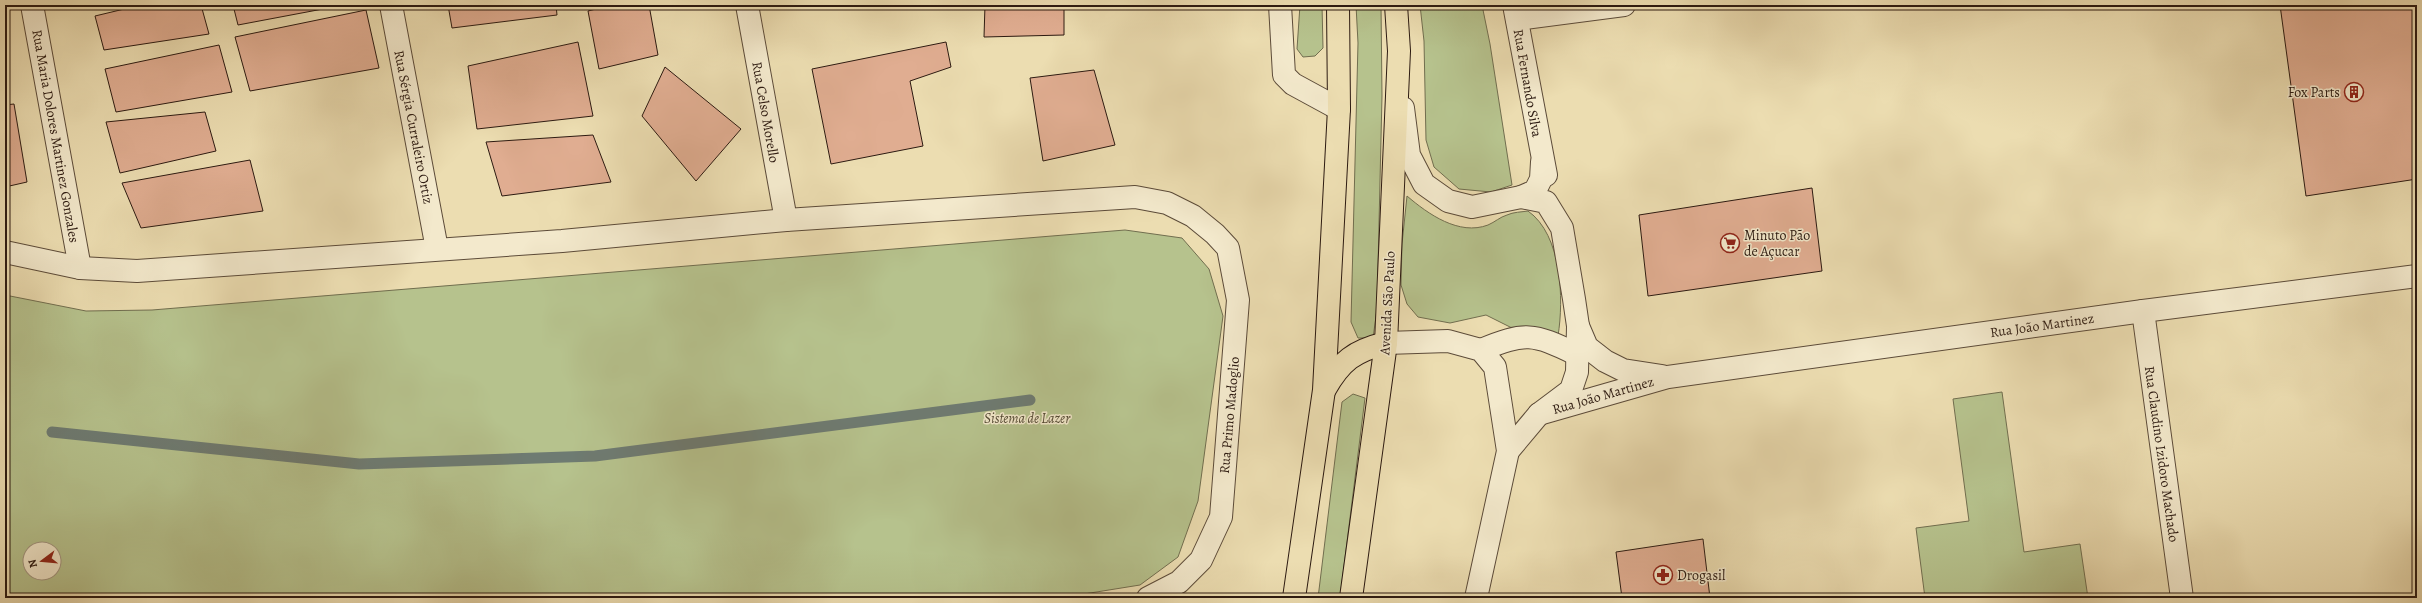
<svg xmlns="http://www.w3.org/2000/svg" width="2422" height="603" font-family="Alegreya,serif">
  <rect width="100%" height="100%" fill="#ecddb1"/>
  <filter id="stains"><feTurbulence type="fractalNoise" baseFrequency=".005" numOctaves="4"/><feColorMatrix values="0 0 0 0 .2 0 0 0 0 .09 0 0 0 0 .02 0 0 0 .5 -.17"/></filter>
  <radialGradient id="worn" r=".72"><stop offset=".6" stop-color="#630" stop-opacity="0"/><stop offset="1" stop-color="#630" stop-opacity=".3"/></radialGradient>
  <!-- green -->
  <g fill="#b6c28d" stroke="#716e4f" fill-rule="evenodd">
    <path d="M1300,5h22l1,43 -8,8 -12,1 -6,-8z"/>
    <path d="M1356,5h25l1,91 -5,213 -4,29h-15l-7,-16 7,-279z"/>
    <path d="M1420,5h62l8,39 22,141 -21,7 -32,-3 -25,-22 -8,-27 -2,-99z"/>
    <path d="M1407,196c21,18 52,40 81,29 7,-3 12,-8 19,-10 6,-3 15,-3 21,-4 34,24 36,88 30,125l-40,-5 -32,-16 -36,8 -32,-6 -11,-13 -6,-19 1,-41z"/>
    <path d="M1125,230l57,8 27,31 14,47 -25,185 -20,56 -38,28 -81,13h-1054v-303l81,16 66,-1zM30,549h24v24h-24z"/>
    <path d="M2002,392l22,160 56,-8 8,54h-163l-9,-70 53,-7 -16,-122z"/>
    <path d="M1353,394l12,4 -25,200h-22l24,-196z"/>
  </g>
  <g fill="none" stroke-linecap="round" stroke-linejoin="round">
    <!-- stream -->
    <path stroke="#6e7b72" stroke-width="11" d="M52,432l307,32 236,-8 435,-56"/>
  </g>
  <!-- building -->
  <g fill="#e0ad91" stroke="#2c1a11">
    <path d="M141,5h60l8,29 -105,16 -9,-34z"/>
    <path d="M233,5h111l-106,20z"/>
    <path d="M448,5h108l1,10 -105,13z"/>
    <path d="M612,5h37l9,50 -59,14 -11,-58z"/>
    <path d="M985,5h79v30l-80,2z"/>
    <path d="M2280,5h137v174l-111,17z"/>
    <path d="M366,10l13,58 -129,23 -15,-54z"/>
    <path d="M578,42l15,74 -116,13 -9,-63z"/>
    <path d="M946,42l5,25 -41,14 13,65 -92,18 -19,-95z"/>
    <path d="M219,45l13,47 -116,20 -11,-43z"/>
    <path d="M665,67l76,62 -45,52 -54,-65z"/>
    <path d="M1094,70l21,75 -72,16 -13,-83z"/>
    <path d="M14,104l13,78 -22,5v-82z"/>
    <path d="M205,112l11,39 -96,22 -14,-51z"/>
    <path d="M593,135l18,47 -109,14 -16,-54z"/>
    <path d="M250,160l13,51 -122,17 -19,-45z"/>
    <path d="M1812,188l10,83 -174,25 -9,-81z"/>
    <path d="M1703,539l7,59h-88l-6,-46z"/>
  </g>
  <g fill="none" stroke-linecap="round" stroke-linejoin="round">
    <!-- minor casing -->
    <g stroke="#5c4b39" stroke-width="24">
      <g id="minor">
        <path d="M32,5l48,263"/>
        <path d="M391,5l46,244"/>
        <path d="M747,5l39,215"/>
        <path d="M1280,5l4,70 9,9 46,25"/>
        <path d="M1514,5l32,170"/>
        <path d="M1517,19l107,-14"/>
        <path d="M1403,108l6,47 15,29 24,17 24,6 49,-10 14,-6 6,-12 1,-17"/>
        <path d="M5,252l75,16 57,3 425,-30 224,-21 349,-23 32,6 26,13 22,18 13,14 10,52 -17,217 -20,43 -22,22 -31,16"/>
        <path d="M2143,311l39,287"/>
        <path d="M1578,326l9,21 18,14 18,9 39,6"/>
        <path d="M1386,343l62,-2 33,9 14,17 13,84 -32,147"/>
        <path d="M1481,350c44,-18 52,-17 95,4"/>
        <path d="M1539,414l129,-37 475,-66 274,-35"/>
        <path d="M1508,451l31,-37 32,-24 6,-18 1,-46 -4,-27 -12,-71 -16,-26 -25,-5"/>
      </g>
    </g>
    <!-- major casing -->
    <g stroke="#2c1a11" stroke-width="24">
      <g id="major">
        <path d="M1325,389c16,-28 29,-38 61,-46"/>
        <path d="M1294,598l30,-208 15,-281 -1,-104"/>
        <path d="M1351,598l35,-255 13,-292 -3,-46"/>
      </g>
    </g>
    <!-- minor -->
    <use href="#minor" stroke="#f3e9cc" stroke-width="22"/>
    <!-- major -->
    <use href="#major" stroke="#ecddb1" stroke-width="22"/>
  </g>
  <!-- icons -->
  <defs>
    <g id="building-ring" transform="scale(1)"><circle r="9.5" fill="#f3e9cc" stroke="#8f2418" stroke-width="1.5"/><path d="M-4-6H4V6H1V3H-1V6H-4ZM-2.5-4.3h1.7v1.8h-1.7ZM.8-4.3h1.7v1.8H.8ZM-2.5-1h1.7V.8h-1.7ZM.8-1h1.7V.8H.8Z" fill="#8f2418"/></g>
    <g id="supermarket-ring" transform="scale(1)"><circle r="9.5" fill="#f3e9cc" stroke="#8f2418" stroke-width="1.5"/><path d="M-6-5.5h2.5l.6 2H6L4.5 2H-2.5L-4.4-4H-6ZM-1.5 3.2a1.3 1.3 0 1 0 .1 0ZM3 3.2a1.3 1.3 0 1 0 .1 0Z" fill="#8f2418"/></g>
    <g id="pharmacy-ring" transform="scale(1)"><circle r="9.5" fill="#f3e9cc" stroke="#8f2418" stroke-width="1.5"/><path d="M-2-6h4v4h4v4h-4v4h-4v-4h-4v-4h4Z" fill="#8f2418"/></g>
  </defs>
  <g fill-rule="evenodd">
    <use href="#building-ring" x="2354" y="92"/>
    <use href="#supermarket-ring" x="1730" y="243"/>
    <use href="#pharmacy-ring" x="1663" y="575"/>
  </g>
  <g text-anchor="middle" stroke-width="3" stroke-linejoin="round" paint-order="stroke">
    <!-- street labels -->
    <g font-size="14" fill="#2c1a11" stroke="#f3e9cc">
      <text transform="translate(1528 83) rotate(80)" y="5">Rua Fernando Silva</text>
      <text transform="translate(766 112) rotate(80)" y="5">Rua Celso Morello</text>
      <text transform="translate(414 127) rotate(79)" y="5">Rua Sérgia Curraleiro Ortiz</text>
      <text transform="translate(56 136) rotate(80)" y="5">Rua Maria Dolores Martinez Gonzales</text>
      <text transform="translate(1387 303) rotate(-87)" y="5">Avenida São Paulo</text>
      <text transform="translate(2042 325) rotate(-8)" y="5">Rua João Martinez</text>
      <text transform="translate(1603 395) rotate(-16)" y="5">Rua João Martinez</text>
      <text transform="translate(1229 415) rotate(-85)" y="5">Rua Primo Madoglio</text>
      <text transform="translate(2162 454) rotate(82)" y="5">Rua Claudino Izidoro Machado</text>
    </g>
    <!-- poi labels -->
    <g font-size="14" fill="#2c1a11" stroke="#f3e9cc" text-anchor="start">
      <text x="2340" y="97" text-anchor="end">Fox Parts</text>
      <text x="1744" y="240">Minuto Pão<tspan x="1744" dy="16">de Açucar</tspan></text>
      <text x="1677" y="580">Drogasil</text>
    </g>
    <!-- park labels -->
    <g font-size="14" font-style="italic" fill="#554c36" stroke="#f3e9cc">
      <text x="1027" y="423">Sistema de Lazer</text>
    </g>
  </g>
  <!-- margin -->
  <rect width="2422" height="603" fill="none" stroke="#ecddb1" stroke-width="20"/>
  <rect x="6" y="6" width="2410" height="591" fill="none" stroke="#2c1a11" stroke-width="2"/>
  <rect x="10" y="10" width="2402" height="583" fill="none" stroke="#2c1a11"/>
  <!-- north arrow -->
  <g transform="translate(42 561) rotate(254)"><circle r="19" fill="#f3e9cc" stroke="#a39681"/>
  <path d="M0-3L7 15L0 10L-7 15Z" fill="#8f2418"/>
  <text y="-6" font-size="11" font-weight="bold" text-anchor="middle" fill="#2c1a11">N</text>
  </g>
  <rect width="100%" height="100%" filter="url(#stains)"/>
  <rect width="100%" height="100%" fill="url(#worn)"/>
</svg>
